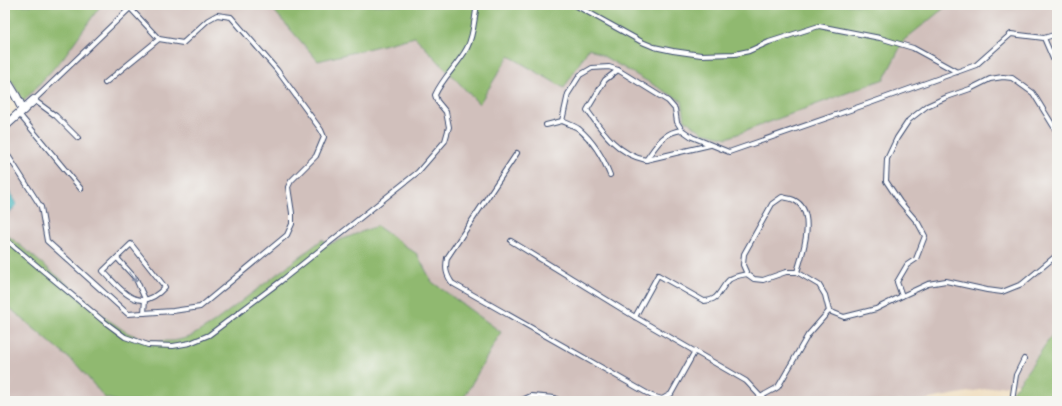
<svg xmlns="http://www.w3.org/2000/svg" width="1062" height="406" font-family="'Gochi Hand',sans-serif">
  <rect width="100%" height="100%" fill="#f6f6f2"/>
  <filter id="ink" filterUnits="userSpaceOnUse"><feTurbulence type="fractalNoise" baseFrequency=".025" numOctaves="2"/><feDisplacementMap in="SourceGraphic" scale="8" xChannelSelector="R" yChannelSelector="G"/><feConvolveMatrix kernelMatrix="1 2 1 2 8 2 1 2 1" color-interpolation-filters="sRGB"/></filter>
  <filter id="wash" filterUnits="userSpaceOnUse"><feTurbulence type="fractalNoise" baseFrequency=".012" numOctaves="4" result="noise"/><feDisplacementMap in="SourceGraphic" scale="16" xChannelSelector="R" yChannelSelector="G"/><feGaussianBlur stdDeviation="0.9" result="paint"/><feColorMatrix in="noise" values="0 0 0 0 0 0 0 0 0 0 0 0 0 0 0 0 0 1.4 0 .05"/><feComposite in="paint" operator="in"/></filter>
  <g filter="url(#wash)">
    <rect width="100%" height="100%" fill="#f1e1c6"/>
    <!-- industrial -->
    <g fill="#d1c0bc">
      <path d="M101,5h168l49,56 97,-24 64,67 30,-48 55,32 25,-40 93,53 3,19 17,12 25,6 157,-59 20,-39 44,-35h109v323l-38,55 -101,18h-456l39,-69 -69,-50 -15,-28 -90,-9 -4,-6 -110,84 -23,14 -16,4h-17l-15,-2 -16,-7 -19,-13 -23,-21 -79,-65v-108l18,-23 40,-44z"/>
      <path d="M5,304l73,62 27,32 12,3h-112z"/>
    </g>
    <!-- forest -->
    <g fill="#90b96f" stroke="#567466">
      <path d="M5,5h96l-38,53 -40,44 -10,-19 -8,-9z"/>
      <path d="M269,5h679l-44,35 -20,39 -157,59 -25,-6 -17,-12 -3,-19 -93,-53 -25,40 -55,-32 -30,48 -64,-67 -97,24z"/>
      <path d="M377,226l40,28 15,28 69,50 -39,69h-345l-12,-3 -27,-32 -73,-62v-71l79,65 23,21 19,13 16,7 15,2h17l16,-4 23,-14 110,-84 4,6z"/>
      <path d="M1057,328v73h-53l15,-18z"/>
    </g>
    <!-- water -->
    <path fill="#43b3bb" stroke="#2f718c" d="M5,182l12,23 -12,12z"/>
  </g>
  <g filter="url(#ink)">
    <g fill="none" stroke-linecap="round" stroke-linejoin="round">
      <!-- service casing -->
      <g stroke="#3b4a6e" stroke-width="6">
        <g id="service">
          <path d="M575,5l67,37 12,5 19,4 28,4 34,-1 14,-3 20,-9 50,-16 61,12 33,10 44,24"/>
          <path d="M1044,38l13,30"/>
          <path d="M618,70l-13,10 -18,30c15,21 31,45 59,50l64,-15"/>
          <path d="M19,114l62,75"/>
          <path d="M546,125l16,-4"/>
          <path d="M78,138l-22,-22 -22,-16 96,-92 29,31 -54,44"/>
          <path d="M5,153l4,4 32,50 6,34 81,73 45,-3 27,-4 87,-72 5,-11v-11l-4,-26 3,-6 25,-25 8,-19 -3,-7 -44,-60 -46,-53 -14,-2 -9,5 -25,23 -24,-4"/>
          <path d="M517,153l-70,105c-2,11 -1,16 5,25l200,113 10,3 9,-5 24,-43"/>
          <path d="M646,160c10,-14 17,-28 36,-30"/>
          <path d="M610,175c-7,-18 -16,-33 -31,-46 -4,-3 -12,-6 -17,-8l6,-27 12,-19 12,-7 17,-1 9,3 50,31 7,8 2,13 5,8 10,7 37,15 144,-50 103,-37 35,-31 33,4 13,-4"/>
          <path d="M5,239l97,81 23,17 23,8 25,1 17,-3 19,-8 72,-54 137,-109 27,-31 4,-14 -3,-15 -9,-11 -2,-6c8,-18 23,-30 32,-47 7,-13 7,-29 10,-43"/>
          <path d="M511,241l124,76 111,64 14,15"/>
          <path d="M131,244l34,43c-26,29 -43,3 -62,-16z"/>
          <path d="M117,258l19,21 9,20 -1,14"/>
          <path d="M797,272c6,-19 20,-61 -3,-72 -4,-2 -9,-2 -12,-3l-10,7 -28,50 -1,11 4,9 7,5 9,1 23,-8h11l22,13 6,10 4,16"/>
          <path d="M902,296l-5,-14 10,-17 9,-6 9,-23 -7,-13 -18,-21 -14,-21 1,-22 10,-21 12,-18 18,-14 20,-9 23,-8 20,-10 13,-2 9,1 21,15 24,39"/>
          <path d="M635,317l23,-42 46,26c17,-1 15,-12 25,-21 5,-4 13,-5 18,-6"/>
          <path d="M520,401l11,-5 24,2 4,3"/>
          <path d="M757,401c5,-7 14,-9 21,-14l30,-52 21,-24 15,6 32,-8 26,-13 26,-12 18,-3 41,9 15,2 20,-8 35,-29"/>
          <path d="M1012,401l4,-26 8,-16"/>
        </g>
      </g>
      <!-- minor casing -->
      <g stroke="#3b4a6e" stroke-width="10">
        <g id="minor">
          <path d="M5,78l11,18 7,14"/>
          <path d="M5,126l29,-26"/>
        </g>
      </g>
      <!-- service -->
      <use href="#service" stroke="#fff" stroke-width="4"/>
      <!-- minor -->
      <use href="#minor" stroke="#fff" stroke-width="8"/>
    </g>
    <!-- one-way arrows -->
    <defs><path id="oneway-shaft" d="M-6 0H5M1.5-3L5.5 0L1.5 3" fill="none" stroke-width="1.6" stroke-linecap="round" stroke-linejoin="round"/></defs>
    <use stroke="#8d97ae" href="#oneway-shaft" transform="translate(133 277) rotate(53)"/>
  </g>
  <!-- margin -->
  <rect width="1062" height="406" fill="none" stroke="#f6f6f2" stroke-width="20"/>
</svg>
